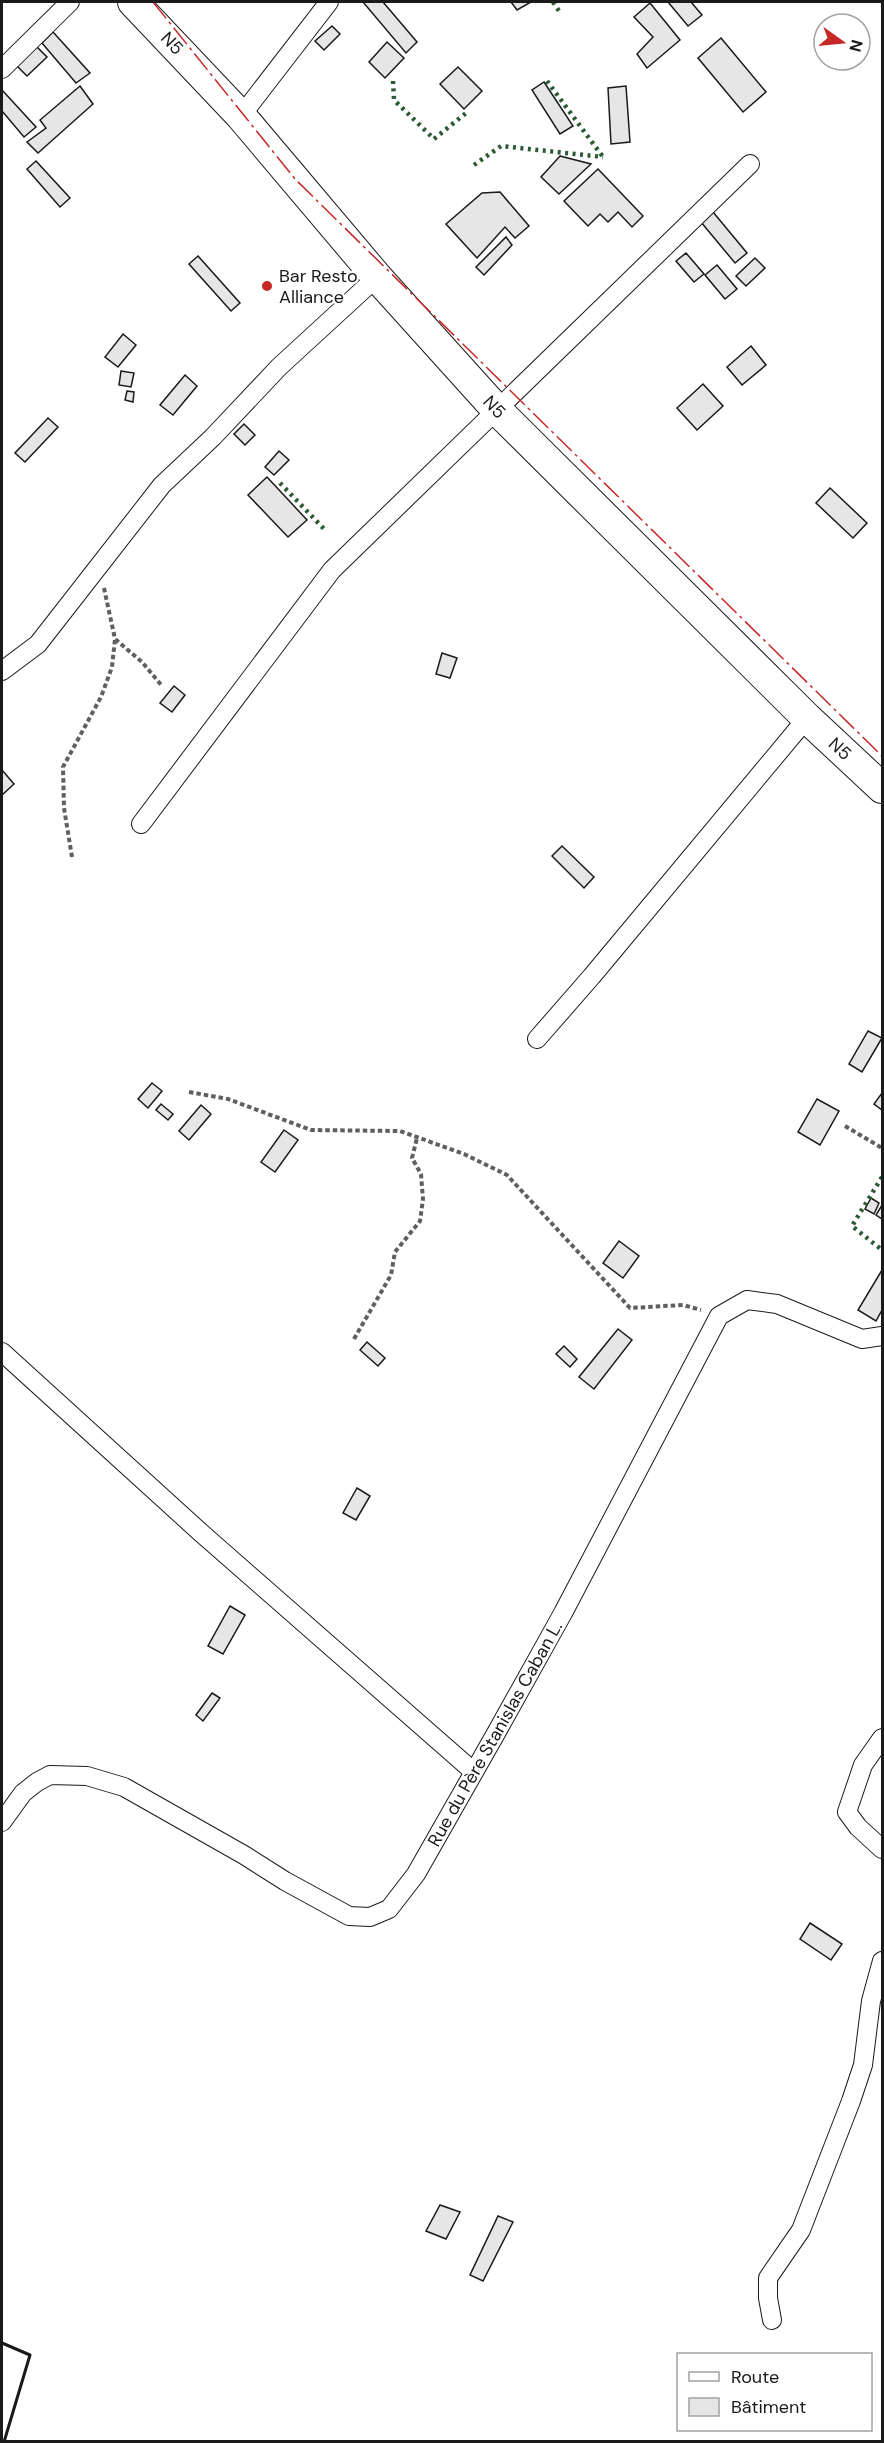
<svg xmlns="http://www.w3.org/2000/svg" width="884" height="2443" font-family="'DM Sans',sans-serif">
  <rect width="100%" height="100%" fill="#fff"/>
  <!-- building -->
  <g fill="#e6e6e6" stroke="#1a1a1a" stroke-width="1.5">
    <path d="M363,2h20l34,40 -11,11z"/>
    <path d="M511,2h20l-14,8z"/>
    <path d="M668,2h23l11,13 -14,11z"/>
    <path d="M650,3l30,37 -33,28 -10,-14 16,-17 -19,-20z"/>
    <path d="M332,26l8,8 -16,16 -9,-9z"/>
    <path d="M53,32l37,41 -14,10 -34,-40z"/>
    <path d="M721,38l45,54 -23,20 -45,-54z"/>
    <path d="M387,42l17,16 -19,20 -16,-16z"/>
    <path d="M36,46l11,11 -20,19 -11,-11z"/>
    <path d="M458,67l24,24 -18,18 -24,-25z"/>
    <path d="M544,82l29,44 -13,8 -28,-44z"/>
    <path d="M80,86l13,18 -55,49 -11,-11 19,-14 -6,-8z"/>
    <path d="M626,86l4,56 -19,2 -3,-56z"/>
    <path d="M2,90l34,37 -12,10 -22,-26z"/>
    <path d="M560,156l31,8 -32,30 -18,-17z"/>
    <path d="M36,161l34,37 -10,9 -33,-38z"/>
    <path d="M598,169l45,47 -11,11 -14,-15 -10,10 -8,-8 -12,12 -24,-25z"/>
    <path d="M500,192l29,34 -14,12 -10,-11 -28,31 -31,-34 36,-31z"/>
    <path d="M713,212l34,41 -12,10 -34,-41z"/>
    <path d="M506,237l6,8 -28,30 -8,-8z"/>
    <path d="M686,253l18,21 -10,8 -18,-21z"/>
    <path d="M198,256l42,47 -9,8 -42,-47z"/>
    <path d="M755,258l10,10 -19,18 -10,-10z"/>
    <path d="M717,265l20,24 -12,10 -20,-24z"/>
    <path d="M123,334l13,11 -18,22 -13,-10z"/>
    <path d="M751,346l15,19 -24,20 -15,-18z"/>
    <path d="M121,371l13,2 -3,14 -12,-2z"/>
    <path d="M185,375l12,11 -24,29 -13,-10z"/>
    <path d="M703,384l20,22 -26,24 -20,-22z"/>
    <path d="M127,391l7,1 -1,10 -8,-2z"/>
    <path d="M48,418l10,9 -33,35 -10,-9z"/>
    <path d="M244,424l11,11 -10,10 -11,-11z"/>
    <path d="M279,451l10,9 -15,15 -9,-8z"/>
    <path d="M267,477l40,43 -19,17 -40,-42z"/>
    <path d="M830,488l37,35 -14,15 -37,-35z"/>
    <path d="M442,653l15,5 -7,20 -14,-4z"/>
    <path d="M174,686l11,9 -13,17 -12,-9z"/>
    <path d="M2,770l12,14 -12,11z"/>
    <path d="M562,846l32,31 -10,11 -32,-32z"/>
    <path d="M868,1031l14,7 -20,34 -13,-8z"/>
    <path d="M152,1083l10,8 -14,17 -10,-9z"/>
    <path d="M882,1093v17l-8,-6z"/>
    <path d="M817,1099l22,12 -19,34 -22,-13z"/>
    <path d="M161,1104l12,10 -5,6 -12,-10z"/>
    <path d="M201,1105l10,9 -22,26 -10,-9z"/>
    <path d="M284,1130l14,10 -23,32 -14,-10z"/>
    <path d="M871,1198l8,5 -5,11 -9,-5z"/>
    <path d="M882,1205v14l-6,-4z"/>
    <path d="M619,1241l20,15 -16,22 -20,-15z"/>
    <path d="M882,1270v40l-6,11 -18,-11z"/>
    <path d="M618,1329l14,11 -38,49 -15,-12z"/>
    <path d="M367,1342l18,16 -7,8 -18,-16z"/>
    <path d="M564,1346l13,13 -7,8 -14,-13z"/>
    <path d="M357,1488l13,8 -14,24 -13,-7z"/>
    <path d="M230,1606l15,9 -22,39 -15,-8z"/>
    <path d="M212,1693l8,5 -17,23 -7,-6z"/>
    <path d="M810,1923l32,21 -11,16 -31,-21z"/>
    <path d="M440,2205l20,7 -14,27 -20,-8z"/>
    <path d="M498,2216l15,6 -30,59 -13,-6z"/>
  </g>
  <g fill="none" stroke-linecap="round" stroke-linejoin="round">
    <!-- street casing -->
    <g stroke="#1a1a1a" stroke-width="20">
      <g id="street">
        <path d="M2,69l68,-67"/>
        <path d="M241,116l88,-114"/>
        <path d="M2,671l36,-27 124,-159 51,-48 66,-70 98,-90"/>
        <path d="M141,824l191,-254 418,-406"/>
        <path d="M537,1039l55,-63 215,-258"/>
        <path d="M2,1352l197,179 275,241"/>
        <path d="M882,1738l-19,27 -16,47 11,15 24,22"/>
        <path id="s1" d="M2,1822l21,-29 14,-11 13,-7 37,1 37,11 120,68 41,26 64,35 21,1 19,-8 27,-35 79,-139 68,-122 156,-297 28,-16 30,4 85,35 20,-3"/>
        <path d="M772,2320l-4,-22v-20l33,-48 50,-129 12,-36 8,-64 11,-40"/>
      </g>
    </g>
    <!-- primary casing -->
    <g stroke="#1a1a1a" stroke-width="32">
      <g id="primary">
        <path id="s2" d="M133,2l108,114 136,161 120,133 310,308 75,70"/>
      </g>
    </g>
    <!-- path -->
    <g stroke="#5f5f5f" stroke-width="4" stroke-dasharray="4.5 3" stroke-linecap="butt">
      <path d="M104,588l11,51 27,23 20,24"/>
      <path d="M72,857l-8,-49 -1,-41 38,-70 11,-30 3,-28"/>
      <path d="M189,1092l39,7 83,31 89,1 64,23 43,21 123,133 53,-3 18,5"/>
      <path d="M845,1126l37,22"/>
      <path d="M354,1339l37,-64 4,-23 25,-31 3,-22 -2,-25 -9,-16 5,-20"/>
    </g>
    <!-- street -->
    <use href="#street" stroke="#fff" stroke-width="18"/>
    <!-- primary -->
    <use href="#primary" stroke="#fff" stroke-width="30"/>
    <!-- hedge -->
    <g stroke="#2b5a34" stroke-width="4.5" stroke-dasharray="3 4.5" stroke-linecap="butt">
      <path d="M553,2l8,12"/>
      <path d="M393,81l1,19 40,39 32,-26"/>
      <path d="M547,81l56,76"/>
      <path d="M474,165l27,-19 102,11"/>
      <path d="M280,483l46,48"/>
      <path d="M882,1177l-30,49 30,24"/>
    </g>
    <!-- wall -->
    <path stroke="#1a1a1a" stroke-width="3" d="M2,2343l28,12 -26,87"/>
    <!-- power -->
    <path stroke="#c62828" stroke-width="1.5" stroke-dasharray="21 4.5 3 4.5" stroke-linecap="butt" d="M153,2l142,177 587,577"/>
  </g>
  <!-- markers -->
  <circle fill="#c62828" stroke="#fff" stroke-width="2" cx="267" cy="286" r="6"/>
  <g text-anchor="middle" stroke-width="4.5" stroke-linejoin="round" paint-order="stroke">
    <!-- street labels -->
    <g font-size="18" fill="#1a1a1a" stroke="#fff">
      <text dy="6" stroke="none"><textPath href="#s2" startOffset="57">N5</textPath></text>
      <text dy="6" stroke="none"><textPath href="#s2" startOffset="543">N5</textPath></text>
      <text dy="6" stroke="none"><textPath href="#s2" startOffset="1029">N5</textPath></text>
      <text dy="6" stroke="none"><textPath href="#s1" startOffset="650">Rue du Père Stanislas Caban L.</textPath></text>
    </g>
    <!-- poi labels -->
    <g font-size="18" fill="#1a1a1a" stroke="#fff" text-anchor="start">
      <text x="279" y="282">Bar Resto<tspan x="279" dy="21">Alliance</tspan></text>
    </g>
  </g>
  <!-- border -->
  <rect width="884" height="2443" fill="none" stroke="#1a1a1a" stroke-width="6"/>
  <!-- legend -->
  <rect x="677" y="2353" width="195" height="78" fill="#ffffff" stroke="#a3a3a3" stroke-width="1.5"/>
  <rect x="689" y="2372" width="30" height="9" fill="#ffffff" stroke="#a3a3a3" stroke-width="1.5"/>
  <text x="731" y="2383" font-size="18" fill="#1a1a1a">Route</text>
  <rect x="689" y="2398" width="30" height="18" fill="#e6e6e6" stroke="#a3a3a3" stroke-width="1.5"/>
  <text x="731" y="2413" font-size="18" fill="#1a1a1a">Bâtiment</text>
  <!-- north arrow -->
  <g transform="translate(842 42) rotate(105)"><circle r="28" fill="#ffffff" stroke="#a3a3a3" stroke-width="1.5"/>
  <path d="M0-4.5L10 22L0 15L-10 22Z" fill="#c62828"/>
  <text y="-9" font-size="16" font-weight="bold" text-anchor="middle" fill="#1a1a1a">N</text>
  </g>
</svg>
